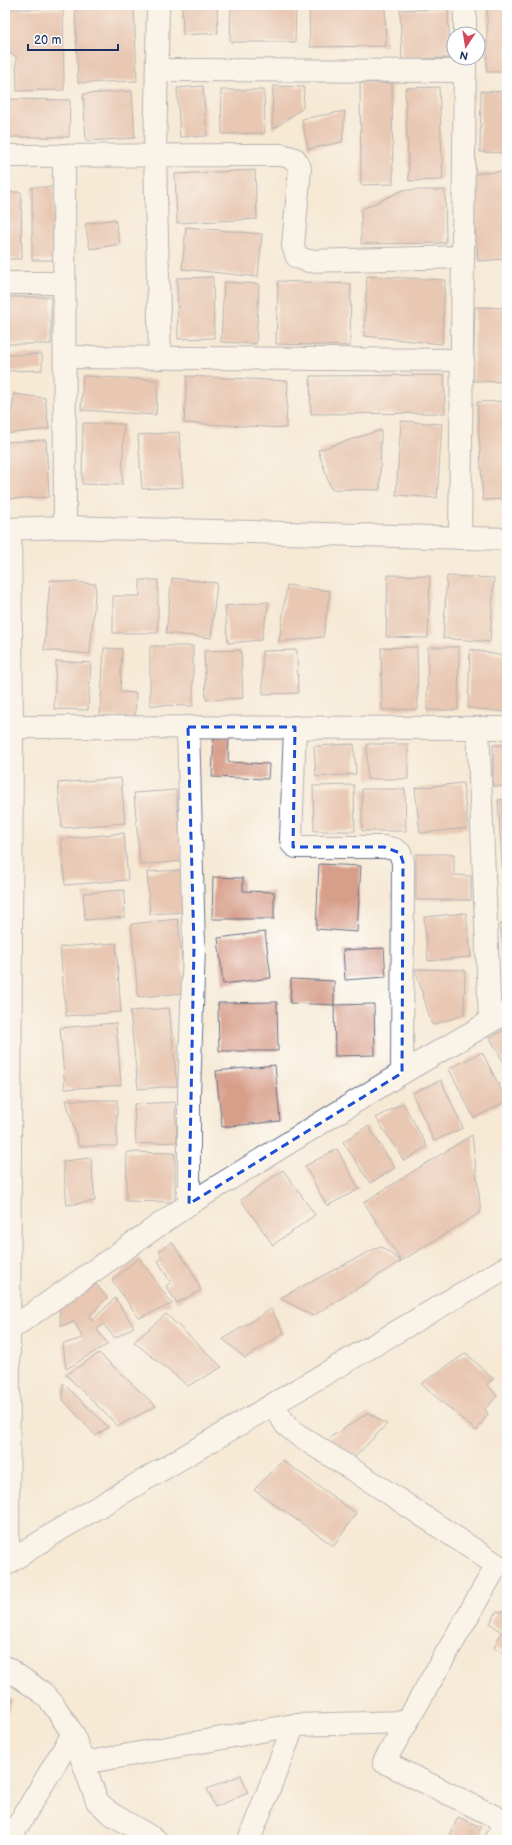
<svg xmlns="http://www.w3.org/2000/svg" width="512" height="1845" font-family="'Balsamiq Sans',sans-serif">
  <rect width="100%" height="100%" fill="#fff"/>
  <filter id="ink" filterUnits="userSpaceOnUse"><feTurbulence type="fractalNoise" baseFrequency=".025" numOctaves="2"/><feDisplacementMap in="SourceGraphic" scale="8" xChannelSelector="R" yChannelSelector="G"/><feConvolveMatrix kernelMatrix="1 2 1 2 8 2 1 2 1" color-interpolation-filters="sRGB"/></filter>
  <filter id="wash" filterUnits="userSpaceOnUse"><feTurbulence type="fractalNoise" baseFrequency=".012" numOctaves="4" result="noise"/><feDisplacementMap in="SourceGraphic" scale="16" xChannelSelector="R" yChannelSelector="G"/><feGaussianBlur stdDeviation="0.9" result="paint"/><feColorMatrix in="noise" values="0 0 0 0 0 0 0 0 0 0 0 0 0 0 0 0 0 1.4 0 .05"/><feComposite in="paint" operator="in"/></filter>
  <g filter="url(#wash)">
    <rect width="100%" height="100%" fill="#f6ead6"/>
    <g id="blocks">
      <!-- building -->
      <g fill="#d79e89">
        <path d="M75,5h59l3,76 -59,2z"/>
        <path d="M182,5h35l1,28 -35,2z"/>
        <path d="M231,5h65l-1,37h-65z"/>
        <path d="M309,5h76l1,41 -76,1z"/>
        <rect x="487" y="5" width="20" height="67"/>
        <path d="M5,9h58l1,81 -47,1 -1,-35 -11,-4z"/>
        <path d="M448,9l2,49 -48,2 -2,-50z"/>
        <path d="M360,83h32l1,101 -32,1z"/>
        <path d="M203,86l4,50 -27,1 -3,-49z"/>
        <path d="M273,86l31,1 -1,21 -31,22z"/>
        <path d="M439,87l4,93 -34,1 -4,-93z"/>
        <path d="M221,90h43l1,43 -43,1z"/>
        <path d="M132,91l3,47 -49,3 -3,-47z"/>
        <path d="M481,91l26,1v61l-27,-1z"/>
        <path d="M6,99l64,1 -1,37h-63z"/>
        <path d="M345,111l-3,31 -34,7 -6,-30z"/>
        <path d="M255,170l2,49 -80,4 -2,-49z"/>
        <path d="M507,171v88l-29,2 -8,-87z"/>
        <rect x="32" y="187" width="22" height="73"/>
        <path d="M403,190h42l1,53 -85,1v-34z"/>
        <path d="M5,192h16l1,67h-17z"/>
        <path d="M115,219l5,25 -30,5 -5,-25z"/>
        <path d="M186,227l76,7 -4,43 -76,-8z"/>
        <path d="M367,276l78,4 -3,64 -78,-8z"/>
        <path d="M213,277l1,61 -36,1 -1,-61z"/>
        <path d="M278,281l73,3 -1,62 -74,-2z"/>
        <path d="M224,282l35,2 -3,60 -35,-2z"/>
        <rect x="5" y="297" width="46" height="47"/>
        <path d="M475,307l32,1v74l-34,-1z"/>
        <path d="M42,354v16l-37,1v-16z"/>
        <path d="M444,375l1,38 -134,1 -1,-38z"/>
        <path d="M83,376l75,4 -2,35 -75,-5z"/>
        <path d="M187,376l101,5 -2,47 -102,-5z"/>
        <path d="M14,394l31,4 4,31 -44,5v-22l7,-1z"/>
        <path d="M507,401v98l-24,1 -6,-98z"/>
        <path d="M401,421l41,3 -5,74 -41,-3z"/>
        <path d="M83,423l41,1 -2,61 -40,-1z"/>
        <path d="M381,430l-1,60 -49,-1 -13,-39z"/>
        <path d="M179,432l4,55 -41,2 -4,-54z"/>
        <path d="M46,440l3,57 -44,2v-57z"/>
        <path d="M388,575l42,1 -2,62 -42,-1z"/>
        <path d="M447,576l47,2 -4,64 -47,-4z"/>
        <path d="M172,578l45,5 -6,55 -45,-5z"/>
        <path d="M50,580l46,4 -6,70 -46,-4z"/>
        <path d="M140,580h18v53h-45v-37h27z"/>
        <path d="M287,585l43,6 -7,46 -44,5z"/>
        <path d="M269,602l-8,38 -33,3 -3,-37z"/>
        <path d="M150,646h43v60l-43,-1z"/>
        <path d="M417,647l1,62 -36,1 -1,-62z"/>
        <path d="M428,647h31l-1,63h-31z"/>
        <path d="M104,648l18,1 -2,43 16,1 -1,25 -35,-2z"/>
        <path d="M470,649l37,8 -2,55 -37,-4z"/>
        <path d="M241,650l2,48 -37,2 -2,-49z"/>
        <path d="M297,650l1,43 -35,1 -1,-43z"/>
        <path d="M56,661l35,2 -3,47 -34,-1z"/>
        <path d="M214,735l15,1 -1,26 41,2 -1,15 -56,-2z"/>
        <path d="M354,744l2,30 -40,3 -2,-31z"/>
        <rect x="367" y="744" width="41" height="35"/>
        <rect x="493" y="745" width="14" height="41"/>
        <path d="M121,778l4,45 -63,5 -4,-45z"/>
        <path d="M463,783l5,45 -48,5 -5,-45z"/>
        <path d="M354,785l1,46h-41l-1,-45z"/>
        <path d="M362,789h43l1,42h-44z"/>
        <path d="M176,790l6,71 -42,4 -6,-72z"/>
        <path d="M507,799v81h-4l-5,-80z"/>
        <path d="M124,833l4,47 -63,5 -4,-46z"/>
        <path d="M416,854h38v21l17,1v24h-55z"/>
        <path d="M319,864l42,2 -4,66 -41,-3z"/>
        <path d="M182,870l2,42 -34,2 -3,-42z"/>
        <path d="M213,877l30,1v13l31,1v27h-62z"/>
        <path d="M124,890l1,27 -40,3 -2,-27z"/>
        <path d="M466,913l5,44 -43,4 -4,-44z"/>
        <path d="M178,919l7,74 -47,4 -7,-73z"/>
        <path d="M500,924h7v47h-1z"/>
        <path d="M265,932l6,46 -48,6 -5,-46z"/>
        <path d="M116,943l5,69 -55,4 -6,-69z"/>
        <path d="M384,948l2,29 -41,3 -2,-30z"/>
        <path d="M415,969l50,1 -1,45 -32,10z"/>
        <path d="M291,979l43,2v24l40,-1 1,51 -40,1 -1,-51 -44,-2z"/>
        <path d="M277,1002l1,49h-59l-1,-48z"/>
        <path d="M169,1008l8,78 -39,3 -8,-78z"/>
        <path d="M116,1023l5,62 -56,4 -5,-61z"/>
        <path d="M507,1028v40l-17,-30z"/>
        <path d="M482,1052l25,49 -33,17 -25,-49z"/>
        <path d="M275,1065l5,56 -58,6 -6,-56z"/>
        <path d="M441,1080l22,48 -29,13 -22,-48z"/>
        <path d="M66,1100h51v46h-38z"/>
        <path d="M175,1102l2,40 -41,2 -2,-40z"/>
        <path d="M403,1103l24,43 -23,15 -28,-43z"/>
        <path d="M368,1126l27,42 -25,15 -27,-41z"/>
        <path d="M472,1135l9,77 -80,49 -37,-59z"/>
        <path d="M337,1149l22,40 -32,17 -22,-40z"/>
        <path d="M127,1152l48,1v49l-49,-1z"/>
        <path d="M91,1158l4,43 -28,4 -4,-44z"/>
        <path d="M283,1170l32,45 -42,30 -32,-45z"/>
        <path d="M172,1242l18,26 11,22 -24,13 -11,-17 5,-3 -13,-22 4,-3 -3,-7z"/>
        <path d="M380,1246l21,15 -88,55 -33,-18z"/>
        <path d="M139,1258l33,46 -33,14 -27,-38z"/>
        <path d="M96,1284l11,14 -18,18 3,5 23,-23 19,29 -19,11 -12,-14 -6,6 11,14 -42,25 -3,-25 20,-6 -9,-16 -13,4 -2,-18z"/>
        <path d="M271,1309l13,24 -39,25 -22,-19z"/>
        <path d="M166,1314l56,53 -34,19 -54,-44z"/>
        <path d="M99,1353l57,53 -38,20 -52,-51z"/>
        <path d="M466,1353l27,26 -6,5 10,12 -12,13 3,5 -12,17 -55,-47z"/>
        <path d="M63,1383l45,44 -12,9 -33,-36z"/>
        <path d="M368,1413l19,11 -35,36 -29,-18z"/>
        <path d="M282,1460l74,53 -22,33 -80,-56z"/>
        <path d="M507,1603v50l-13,-5 7,-16 -11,-9 7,-12 6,1z"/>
        <path d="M5,1697l8,3 -6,15 -2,-1z"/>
        <path d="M241,1775l7,18 -33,14 -8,-18z"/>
        <path d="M458,1817l23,10 -5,13h-28z"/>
      </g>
    </g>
  </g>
  <g filter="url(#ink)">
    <use href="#blocks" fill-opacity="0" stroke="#687088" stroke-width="1"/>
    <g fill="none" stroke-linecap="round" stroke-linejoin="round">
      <!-- minor casing -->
      <g stroke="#687088" stroke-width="24">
        <g id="minor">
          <path d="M158,5l-3,150 5,203"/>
          <path d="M465,5v29"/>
          <path d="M157,70l308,1"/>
          <path d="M64,155l1,372"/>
          <path d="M5,156l277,-1 13,4 5,9 -7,78 4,11 11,4 155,-4"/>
          <path d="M5,283h59"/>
          <path d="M65,357l398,3"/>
          <path d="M5,529l60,-2 442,12"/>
          <path d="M460,538l5,-480"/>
          <path d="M5,727l502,1"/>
          <path d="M188,727l6,219 -5,148v110"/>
          <path d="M295,727l-4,112 1,5 4,3h88l10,2 6,4 3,9 -1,211"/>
          <path d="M478,728l12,293"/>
          <path d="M5,1333l184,-129 213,-131 105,-61"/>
          <path d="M273,1405l13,20 12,10 80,51 119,79 -113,197 122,60"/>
          <path d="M8,1563l4,-836 -2,-198"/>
          <path d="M5,1565l54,-35 448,-263"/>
          <path d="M5,1667l38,26 10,11 20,30 24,67 13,12 46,27"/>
          <path d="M84,1763l210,-38 113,-3"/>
          <path d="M9,1840l64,-106"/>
          <path d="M249,1840l45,-115"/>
          <path d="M496,1840l11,-20"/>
        </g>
      </g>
      <!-- minor -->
      <use href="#minor" stroke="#fff" stroke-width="22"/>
    </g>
  </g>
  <!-- marked area -->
  <path d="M0 0H512V1845H0ZM188,727h107l-2,120h91l16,6 3,9 -1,211 -213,131 5,-258z" fill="#f6ead6" fill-opacity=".55" fill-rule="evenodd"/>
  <path fill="none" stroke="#1d4ed8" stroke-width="3" stroke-dasharray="8 5" stroke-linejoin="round" d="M188,727h107l-2,120h91l16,6 3,9 -1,211 -213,131 5,-258z"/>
  <!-- margin -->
  <rect width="512" height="1845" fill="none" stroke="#fff" stroke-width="20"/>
  <!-- north arrow -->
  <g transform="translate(466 46) rotate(192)"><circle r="19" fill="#ffffff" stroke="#a4acbf"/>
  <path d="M0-3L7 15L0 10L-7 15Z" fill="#d1495b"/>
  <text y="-6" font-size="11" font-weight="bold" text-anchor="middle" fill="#1b2f5e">N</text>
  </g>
  <!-- scale -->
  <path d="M28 44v6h90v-6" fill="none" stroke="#1b2f5e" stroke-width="2"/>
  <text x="34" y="44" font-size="12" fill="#1b2f5e" stroke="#ffffff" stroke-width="3" paint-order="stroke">20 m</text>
</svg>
